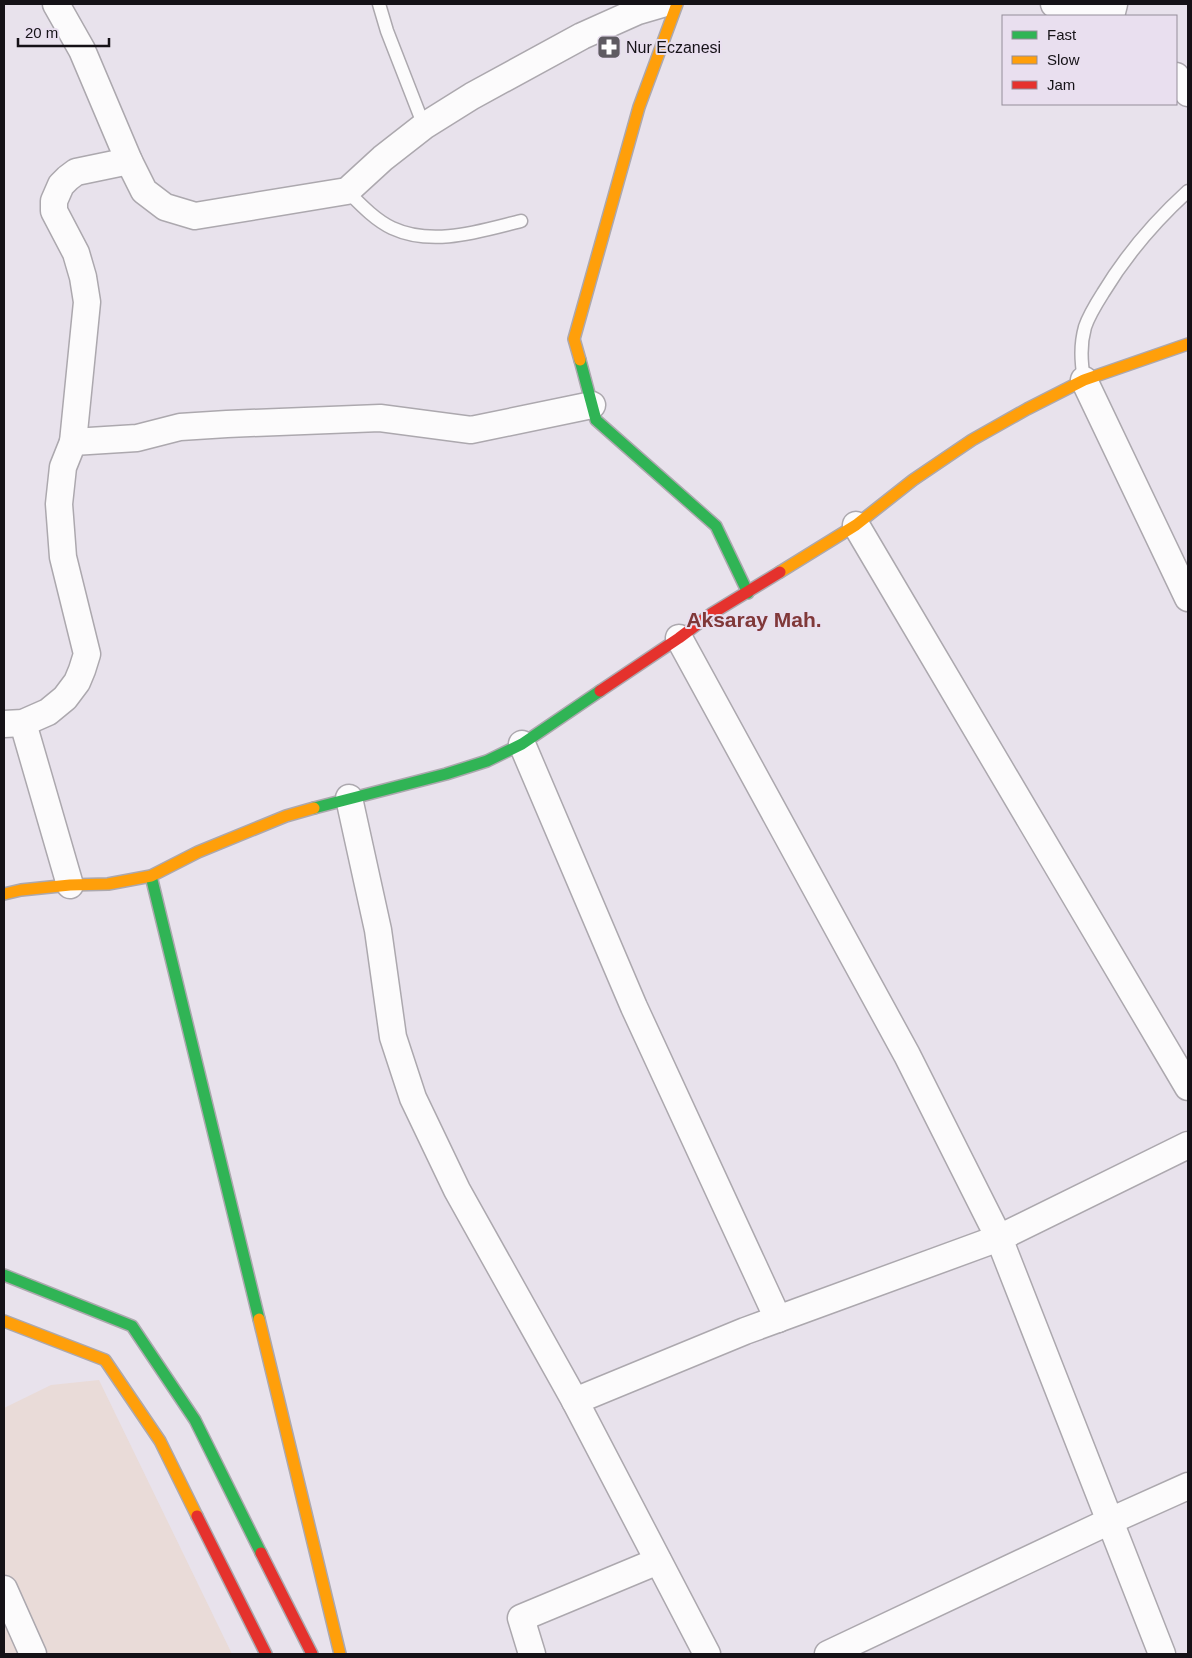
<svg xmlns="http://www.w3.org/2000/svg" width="1192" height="1658" font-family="Arial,sans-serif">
  <rect width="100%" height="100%" fill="#e8e2ec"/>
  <!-- industrial -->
  <path fill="#e9dbd8" d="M99,1380l133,274h-228v-246l47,-23z"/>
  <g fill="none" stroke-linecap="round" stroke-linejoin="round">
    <!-- lane casing -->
    <g stroke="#aca8ae" stroke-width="15">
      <g id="lane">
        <path d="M379,4l8,27 37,95"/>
        <path d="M347,191c13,13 28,29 45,37 41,19 88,3 129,-7"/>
        <path d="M1084,380c-3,-19 -4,-35 1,-53 4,-12 11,-23 18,-34 23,-38 52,-72 85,-102"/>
      </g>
    </g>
    <!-- street casing -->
    <g stroke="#aca8ae" stroke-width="29">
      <g id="street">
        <path d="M56,4l26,46 47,111 15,30 21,16 30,9 152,-25 36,-33 41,-32 48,-30 110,-60 56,-25 24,-7"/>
        <path d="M1054,4l41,12"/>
        <path d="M1111,16l3,-12"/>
        <path d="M1176,76l12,17"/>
        <path d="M1084,380l104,218"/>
        <path d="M73,442l14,-140 -4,-25 -7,-24 -22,-42v-10l7,-16 7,-7 8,-6 53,-11"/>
        <path d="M856,525l332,562"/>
        <path d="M679,638l228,417 92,183 163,416"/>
        <path d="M23,723l47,162"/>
        <path d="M4,724l19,-1 25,-11 17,-14 12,-16 5,-12 5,-16 -24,-97 -4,-53 4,-37 10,-25 64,-4 43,-11 47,-3 153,-6 91,12 121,-25"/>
        <path d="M522,744l112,263 144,312"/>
        <path d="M349,798l29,132 15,107 20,61 44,92 118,211 132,253"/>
        <path d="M575,1401l170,-70 254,-93 189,-93"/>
        <path d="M4,1589l29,65"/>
        <path d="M532,1654l-11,-36 137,-57"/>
        <path d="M828,1654l282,-133 78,-35"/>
      </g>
    </g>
    <!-- fast casing -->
    <g stroke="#aca8ae" stroke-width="14">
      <g id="fast">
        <path d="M580,360l16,60 120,106 32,67"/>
        <path d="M314,808l132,-34 41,-13 35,-17 78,-53"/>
        <path d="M151,876l108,443"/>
        <path d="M4,1275l128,51 63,94 66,133"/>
      </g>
    </g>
    <!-- slow casing -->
    <g stroke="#aca8ae" stroke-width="14">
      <g id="slow">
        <path d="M580,360l-6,-21 65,-232 38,-103"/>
        <path d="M780,572l76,-47 57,-45 59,-40 55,-31 57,-29 104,-36"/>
        <path d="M4,894l17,-4 49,-5 38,-1 43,-8 47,-24 88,-36 28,-8"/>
        <path d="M259,1319l81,335"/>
        <path d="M4,1321l101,39 55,81 37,75"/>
      </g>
    </g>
    <!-- jam casing -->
    <g stroke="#aca8ae" stroke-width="14">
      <g id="jam">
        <path d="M600,691l79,-53 32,-24 69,-42"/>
        <path d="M197,1516l69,138"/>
        <path d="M261,1553l51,101"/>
      </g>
    </g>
    <!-- lane -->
    <use href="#lane" stroke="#fcfbfc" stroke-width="12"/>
    <!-- street -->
    <use href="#street" stroke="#fcfbfc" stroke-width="26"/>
    <!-- fast -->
    <use href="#fast" stroke="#30b455" stroke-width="11"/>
    <!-- slow -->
    <use href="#slow" stroke="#ff9f0a" stroke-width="11"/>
    <!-- jam -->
    <use href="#jam" stroke="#e5322d" stroke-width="11"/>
  </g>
  <!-- icons -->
  <defs>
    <g id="pharmacy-square" transform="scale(1.25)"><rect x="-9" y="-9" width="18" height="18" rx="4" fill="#5f5b62" stroke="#e9dfef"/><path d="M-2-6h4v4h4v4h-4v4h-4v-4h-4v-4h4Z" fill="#fff"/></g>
  </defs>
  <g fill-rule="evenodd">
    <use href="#pharmacy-square" x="609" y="47"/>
  </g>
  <g text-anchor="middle" stroke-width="4" stroke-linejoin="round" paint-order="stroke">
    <!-- poi labels -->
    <g font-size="16" fill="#151217" stroke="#e9dfef" text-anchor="start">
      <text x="626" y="53">Nur Eczanesi</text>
    </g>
    <!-- district labels -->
    <g font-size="21" font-weight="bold" fill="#803839" stroke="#e9dfef">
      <text x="754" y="627">Aksaray Mah.</text>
    </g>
  </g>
  <!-- border -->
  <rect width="1192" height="1658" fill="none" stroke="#151217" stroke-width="10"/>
  <!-- legend -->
  <rect x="1002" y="15" width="175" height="90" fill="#e9dfef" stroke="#948d99"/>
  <rect x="1012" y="31" width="25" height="8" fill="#30b455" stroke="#948d99"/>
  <text x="1047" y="40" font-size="15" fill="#151217">Fast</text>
  <rect x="1012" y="56" width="25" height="8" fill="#ff9f0a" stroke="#948d99"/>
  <text x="1047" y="65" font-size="15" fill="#151217">Slow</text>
  <rect x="1012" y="81" width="25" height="8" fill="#e5322d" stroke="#948d99"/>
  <text x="1047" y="90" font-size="15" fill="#151217">Jam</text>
  <!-- scale -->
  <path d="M18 38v8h91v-8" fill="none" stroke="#151217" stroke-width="2.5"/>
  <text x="25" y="38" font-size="15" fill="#151217" stroke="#e9dfef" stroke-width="4" paint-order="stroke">20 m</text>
</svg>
